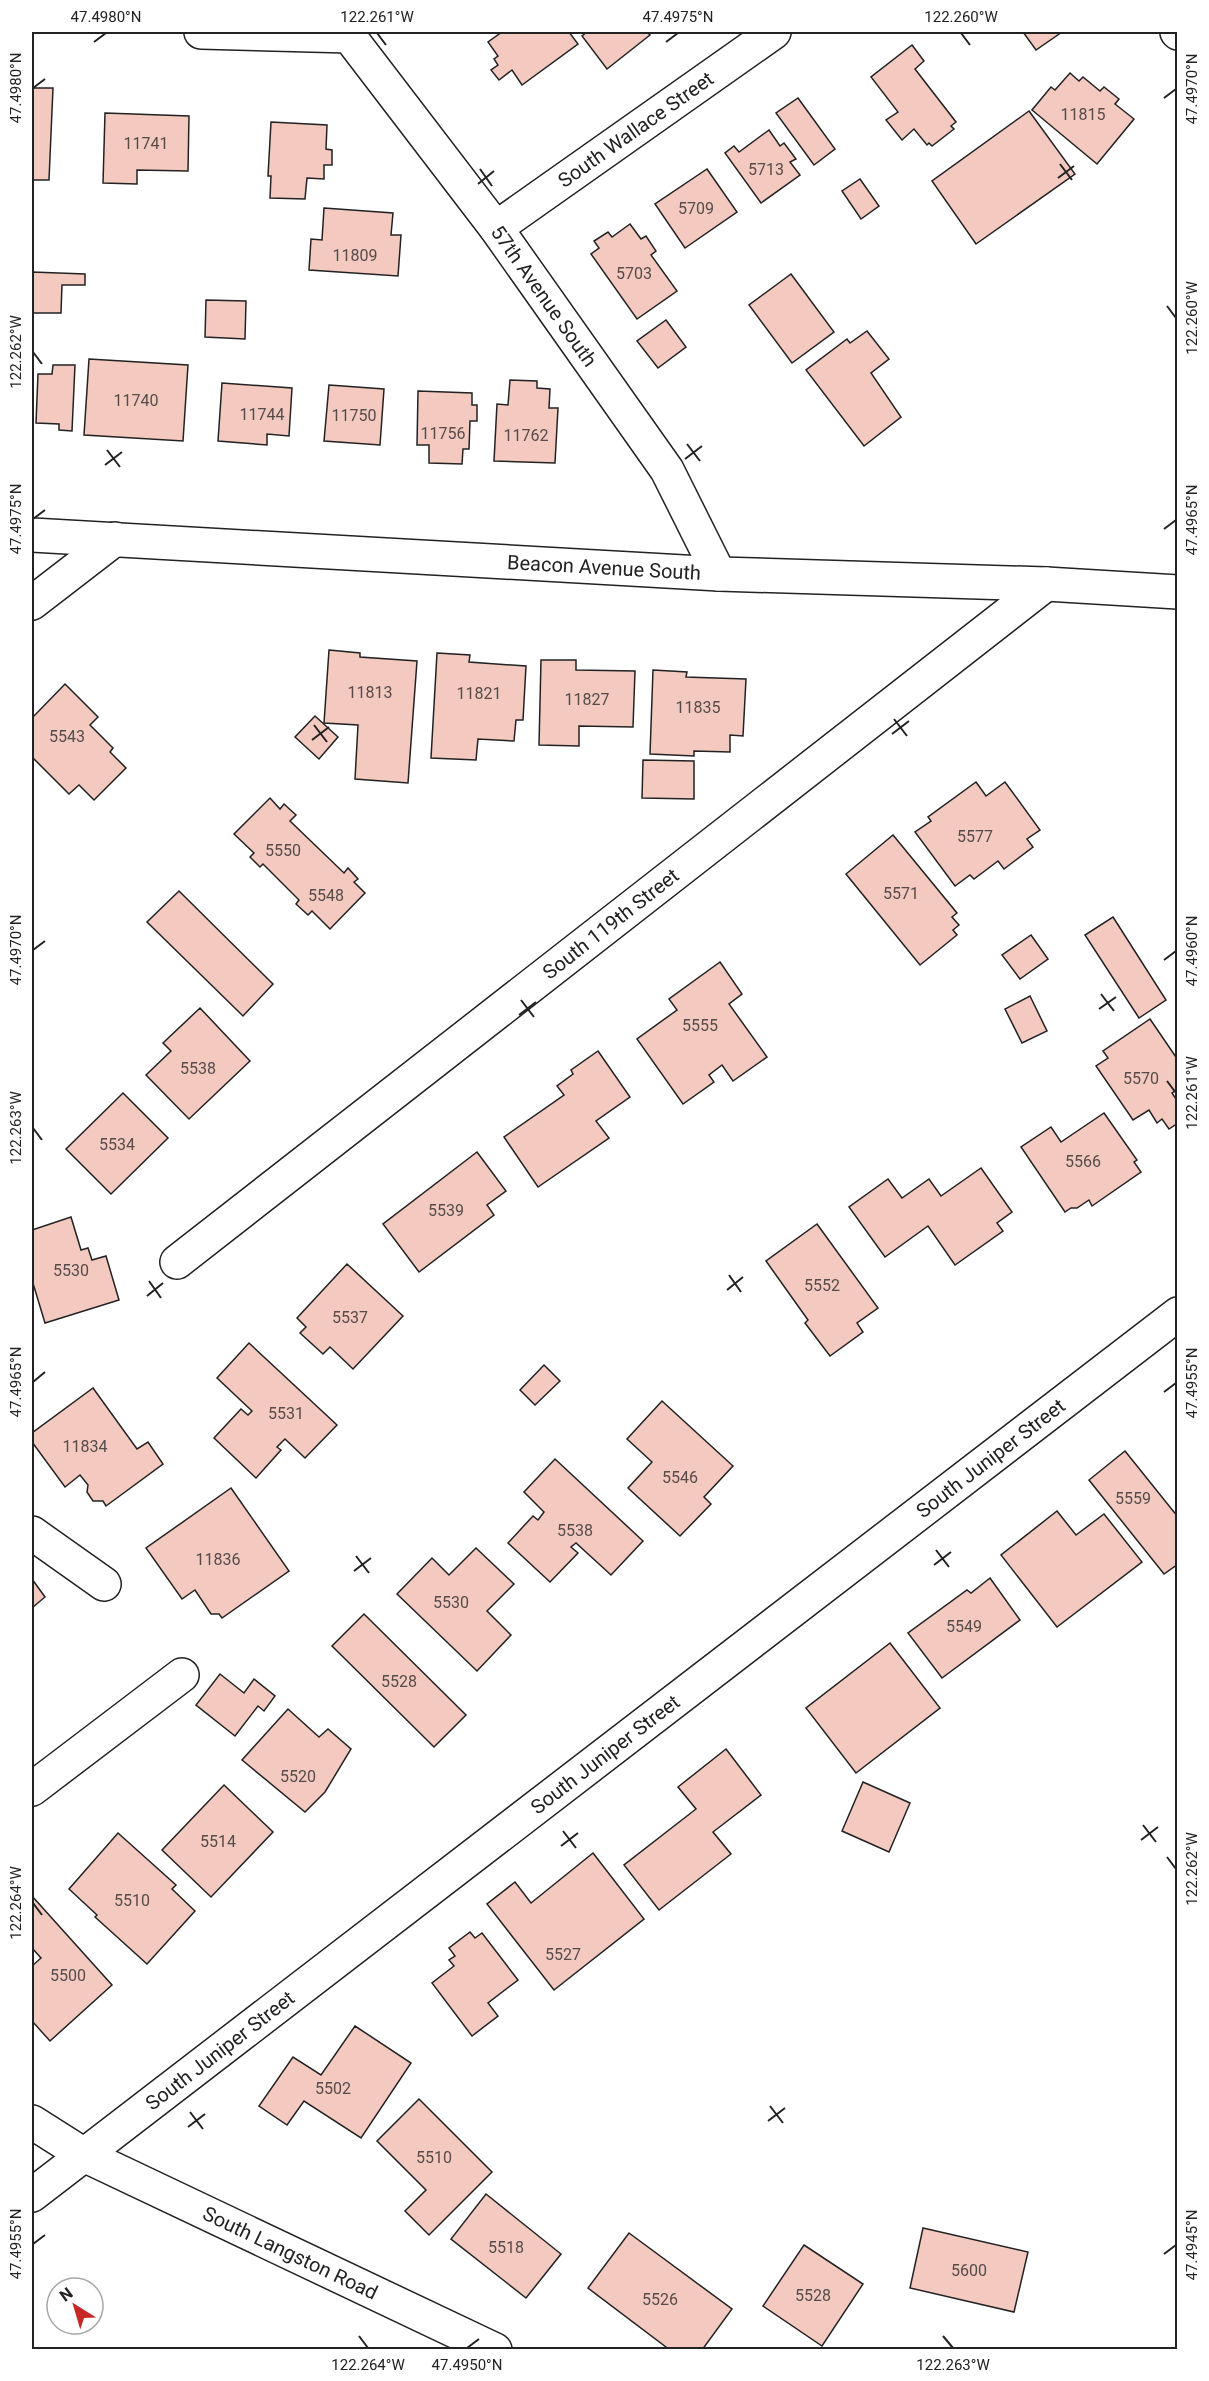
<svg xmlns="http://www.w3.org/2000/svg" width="1209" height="2381" font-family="Roboto,sans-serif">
  <rect width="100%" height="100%" fill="#fff"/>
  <!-- building -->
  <g fill="#f3c9c0" stroke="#222" stroke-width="1.5">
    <path d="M502,32h67l9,12 -56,41 -10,-15 -13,10 -8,-10 7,-5 -4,-6 4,-3 -10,-14z"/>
    <path d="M587,32h60l3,3 -43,34 -25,-33z"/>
    <path d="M1023,32h39l-26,18z"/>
    <path d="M912,45l12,16 -9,8 41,53 -5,4 3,3 -22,17 -3,-3 -2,2 -13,-16 -12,11 -16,-20 12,-8 -27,-35z"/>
    <path d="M1070,73l9,8 4,-4 17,14 4,-4 15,12 -4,5 19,15 -37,45 -65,-54 19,-23 4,3z"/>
    <path d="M32,88h21l-4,92h-17z"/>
    <path d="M798,98l37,51 -21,16 -38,-52z"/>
    <path d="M1029,111l46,63 -99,70 -44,-63z"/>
    <path d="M105,113l84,3 -1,55 -51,-1v14l-34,-1z"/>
    <path d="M271,122l56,3 -1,24 6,1v15h-8v14l-17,-1 -2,21 -35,-1 1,-22h-3z"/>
    <path d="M769,130l11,16 4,-3 12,16 -6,3 10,13 -39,28 -36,-50 9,-7 5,6z"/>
    <path d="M707,169l30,43 -52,36 -30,-44z"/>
    <path d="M860,179l19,27 -18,13 -19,-28z"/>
    <path d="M324,208l69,5 -2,22h10l-3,41 -89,-6 2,-31 11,1z"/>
    <path d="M630,224l11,15 5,-3 10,15 -5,4 26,36 -40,28 -46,-65 8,-6 -5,-7 14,-9 4,5z"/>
    <path d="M32,272l53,2v11h-23l-1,28h-29z"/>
    <path d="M791,274l43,58 -42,31 -43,-58z"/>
    <path d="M206,300l40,1 -1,38 -40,-2z"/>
    <path d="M666,320l20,27 -28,21 -21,-27z"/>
    <path d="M867,331l22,28 -18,14 30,44 -37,29 -58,-76 41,-31 3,4z"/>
    <path d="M89,359l99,6 -5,76 -99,-6z"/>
    <path d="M53,365h22l-3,66 -13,-1v-6l-23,-1 2,-49h14z"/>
    <path d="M510,380l27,1v7l13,1 -1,19h9l-3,55 -61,-2 3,-57 11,1z"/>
    <path d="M222,383l70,5 -3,48 -22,-2v11l-49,-4z"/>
    <path d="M329,385l55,4 -4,56 -56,-4z"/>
    <path d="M418,391l54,2v12h5v16h-7l-1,28h-6l-1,15 -33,-1v-18h-12z"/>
    <path d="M329,650l31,3v4l57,4 -9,122 -53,-4 3,-54 -34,-2z"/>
    <path d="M437,653l33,2 -1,7 57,4 -3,54h-7l-2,21 -36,-2 -2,21 -45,-2z"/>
    <path d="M541,660h35v10l59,1 -2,56 -54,-1v20l-40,-1z"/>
    <path d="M653,670l34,2 -1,5 60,2 -3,57 -13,-1v17l-36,-1v5l-44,-2z"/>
    <path d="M65,684l33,33 -8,8 23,23 -3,4 16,16 -32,32 -15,-15 -10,9 -37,-37v-39z"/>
    <path d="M315,716l23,21 -19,22 -24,-22z"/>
    <path d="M643,760l51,1v38l-52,-1z"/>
    <path d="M976,782l10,14 19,-14 35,48 -13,9 6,8 -29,22 -6,-8 -24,18 -4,-4 -15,11 -40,-54 16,-11 -3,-4z"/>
    <path d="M270,798l10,11 4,-5 12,11 -6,6 54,52 4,-5 10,11 -4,3 11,11 -35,36 -18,-18 -4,4 -12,-11 3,-4 -36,-36 -3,3 -10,-10 4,-4 -20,-19z"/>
    <path d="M893,835l64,78 -5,4 7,8 -6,5 4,5 -37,30 -74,-91z"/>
    <path d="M179,891l94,93 -30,32 -96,-94z"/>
    <path d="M1113,917l53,83 -27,18 -54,-83z"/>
    <path d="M1031,935l17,24 -28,20 -18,-24z"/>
    <path d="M720,962l22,32 -13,10 38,53 -34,24 -11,-16 -13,10 5,7 -31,22 -46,-65 40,-29 -8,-11z"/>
    <path d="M1030,996l17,35 -25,12 -17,-34z"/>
    <path d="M200,1008l50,53 -61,58 -43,-44 25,-24 -8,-8z"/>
    <path d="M1150,1019l28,41v29l-6,4 6,9v21l-9,6 -7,-10 -5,4 -8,-13 -16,10 -37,-54 12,-8 -5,-7z"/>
    <path d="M598,1051l32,46 -34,24 13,17 -71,49 -34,-50 60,-42 -7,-9 16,-12 -2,-4z"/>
    <path d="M123,1093l45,45 -57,56 -45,-45z"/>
    <path d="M1104,1113l33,47 -3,2 7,10 -49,34 -3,-6 -12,8h-6l-6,4 -44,-65 30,-20 10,15z"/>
    <path d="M477,1152l29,39 -19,14 7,10 -75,57 -36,-48z"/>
    <path d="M981,1168l31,44 -15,11 6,8 -48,34 -27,-39 -43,31 -36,-50 39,-28 14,19 27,-19 12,17z"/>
    <path d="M71,1217l10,33 7,-2 4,12 14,-4 13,44 -74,23 -13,-43v-50z"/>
    <path d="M817,1224l61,84 -21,15 6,9 -33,24 -25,-33 3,-3 -42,-59z"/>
    <path d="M347,1264l56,52 -50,53 -23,-22 -7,7 -23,-21 6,-6 -9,-9z"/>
    <path d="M249,1343l88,82 -32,33 -20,-19 -8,8 4,3 -25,28 -42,-40 27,-29 7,6 4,-4 -35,-33z"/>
    <path d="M544,1365l16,16 -25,24 -15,-15z"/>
    <path d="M93,1388l44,61 11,-7 15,22 -57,42 -3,-5h-10l-6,-9 1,-7 -8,-10 -15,12 -33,-45v-9z"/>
    <path d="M662,1401l71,65 -29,31 7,7 -31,32 -52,-48 24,-26 -25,-23z"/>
    <path d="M1125,1451l53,66v47l-14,10 -75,-94z"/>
    <path d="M555,1459l88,82 -32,34 -35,-32 -5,4 7,6 -28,29 -42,-39 25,-27 5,4 6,-8 -20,-20z"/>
    <path d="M231,1488l58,83 -67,47 -3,-4h-8l-16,-24 -13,9 -36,-51z"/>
    <path d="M1057,1511l19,24 28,-21 38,48 -85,65 -56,-72z"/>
    <path d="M476,1548l38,36 -27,27 24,24 -34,36 -80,-77 35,-36 17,17z"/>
    <path d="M990,1578l30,42 -78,58 -34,-45 59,-43 4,3z"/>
    <path d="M32,1579l13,18 -13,11z"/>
    <path d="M364,1614l102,101 -32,32 -102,-101z"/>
    <path d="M890,1643l50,65 -84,65 -50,-65z"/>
    <path d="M220,1674l24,19 10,-14 21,17 -11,15 -6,-5 -23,30 -39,-31z"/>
    <path d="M288,1709l31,28 9,-8 23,20 -26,43 -20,20 -63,-52z"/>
    <path d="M726,1749l35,46 -48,37 18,22 -72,56 -35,-45 72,-56 -18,-22z"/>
    <path d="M863,1782l47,21 -21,49 -47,-21z"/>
    <path d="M224,1785l49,47 -62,65 -49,-47z"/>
    <path d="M118,1833l58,52 -4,4 23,22 -48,53 -52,-47 2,-2 -28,-26z"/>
    <path d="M593,1853l51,66 -90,71 -67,-86 28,-22 16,21z"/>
    <path d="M32,1896l80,89 -62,56 -18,-20v-55l9,-8 -9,-10z"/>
    <path d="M470,1932l5,6 7,-5 36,47 -30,23 10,13 -26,20 -40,-53 22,-17 -5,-6 6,-4 -6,-8z"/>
    <path d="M355,2026l56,37 -50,75 -57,-37 -17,24 -28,-19 34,-49 28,18z"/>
    <path d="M419,2099l73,73 -63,63 -24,-24 21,-21 -49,-49z"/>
    <path d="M486,2194l75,60 -35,44 -75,-59z"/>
    <path d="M923,2228l105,24 -14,60 -104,-24z"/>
    <path d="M629,2233l103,76 -30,41h-32l-82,-62z"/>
    <path d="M804,2245l59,39 -41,62 -59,-40z"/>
  </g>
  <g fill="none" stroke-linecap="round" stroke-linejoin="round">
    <!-- minor casing -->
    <g stroke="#222" stroke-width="36">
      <g id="minor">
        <path d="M201,32l149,4"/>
        <path id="s1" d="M346,32l150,196 171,242 52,104"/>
        <path d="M1177,32l1,1"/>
        <path id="s2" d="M496,228l278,-196"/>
        <path id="s3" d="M32,535l687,39 327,10 132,8"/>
        <path d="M32,603l83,-64"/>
        <path id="s4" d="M177,1262l869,-678"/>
        <path d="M32,1533l72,51"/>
        <path d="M32,1789l150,-114"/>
        <path id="s5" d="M32,2122l52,33 411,195"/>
        <path id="s6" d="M32,2195l1146,-881"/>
      </g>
    </g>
    <!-- minor -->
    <use href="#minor" stroke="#fff" stroke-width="33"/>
  </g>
  <!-- ticks -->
  <path fill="none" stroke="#222" stroke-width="2" d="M377,33l9,12M961,33l9,12M94,42l12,-9M666,42l12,-9M33,88l12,-9M1164,98l12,-9M1060,164l12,16M480,169l12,17M1058,178l16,-12M478,184l16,-13M1167,306l9,12M33,352l9,12M687,444l13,17M107,450l13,17M685,459l17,-13M105,465l17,-13M33,519l12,-9M1164,529l12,-9M894,719l13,17M314,725l13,17M892,734l17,-13M312,740l17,-13M33,950l12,-9M1164,960l12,-9M1101,994l13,17M521,1000l13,17M1099,1009l17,-12M519,1015l17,-13M1167,1081l9,12M33,1128l9,12M729,1275l12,17M149,1281l12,17M727,1290l16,-13M147,1296l16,-13M33,1382l12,-10M1164,1392l12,-9M936,1550l13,17M356,1556l13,17M934,1565l17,-13M354,1571l17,-13M1143,1825l13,17M563,1831l13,17M1141,1840l17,-13M561,1846l17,-13M1167,1857l9,12M33,1903l9,12M770,2106l13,17M190,2112l13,17M768,2121l17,-13M188,2127l17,-13M33,2244l12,-9M1164,2254l12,-9M359,2336l9,12M943,2336l10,12M467,2348l12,-9"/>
  <g text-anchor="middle" stroke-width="4.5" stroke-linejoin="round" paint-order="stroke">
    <!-- number labels -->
    <g font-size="16" fill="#564c4a">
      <text x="1083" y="120">11815</text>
      <text x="146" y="149">11741</text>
      <text x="766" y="175">5713</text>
      <text x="696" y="214">5709</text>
      <text x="355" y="261">11809</text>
      <text x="634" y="279">5703</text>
      <text x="136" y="406">11740</text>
      <text x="262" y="420">11744</text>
      <text x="354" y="421">11750</text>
      <text x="443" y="439">11756</text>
      <text x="526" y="441">11762</text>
      <text x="370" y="698">11813</text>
      <text x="479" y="699">11821</text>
      <text x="587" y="705">11827</text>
      <text x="698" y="713">11835</text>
      <text x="67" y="742">5543</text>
      <text x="975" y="842">5577</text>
      <text x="283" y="856">5550</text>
      <text x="901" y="899">5571</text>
      <text x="326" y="901">5548</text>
      <text x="700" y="1031">5555</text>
      <text x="198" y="1074">5538</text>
      <text x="1141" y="1084">5570</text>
      <text x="117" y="1150">5534</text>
      <text x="1083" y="1167">5566</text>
      <text x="446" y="1216">5539</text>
      <text x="71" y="1276">5530</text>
      <text x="822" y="1291">5552</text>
      <text x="350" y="1323">5537</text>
      <text x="286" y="1419">5531</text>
      <text x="85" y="1452">11834</text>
      <text x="680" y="1483">5546</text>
      <text x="1133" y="1504">5559</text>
      <text x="575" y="1536">5538</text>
      <text x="218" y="1565">11836</text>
      <text x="451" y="1608">5530</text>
      <text x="964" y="1632">5549</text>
      <text x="399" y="1687">5528</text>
      <text x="298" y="1782">5520</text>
      <text x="218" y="1847">5514</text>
      <text x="132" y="1906">5510</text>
      <text x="563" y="1960">5527</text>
      <text x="68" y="1981">5500</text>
      <text x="333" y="2094">5502</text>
      <text x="434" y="2163">5510</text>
      <text x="506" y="2253">5518</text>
      <text x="969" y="2276">5600</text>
      <text x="813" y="2301">5528</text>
      <text x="660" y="2305">5526</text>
    </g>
    <!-- street labels -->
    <g font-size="20" fill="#222" stroke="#fff">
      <text dy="7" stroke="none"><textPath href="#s2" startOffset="171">South Wallace Street</textPath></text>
      <text dy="7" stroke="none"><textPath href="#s1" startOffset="330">57th Avenue South</textPath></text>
      <text dy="7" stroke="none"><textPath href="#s3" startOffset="573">Beacon Avenue South</textPath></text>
      <text dy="7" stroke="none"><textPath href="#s4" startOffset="550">South 119th Street</textPath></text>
      <text dy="7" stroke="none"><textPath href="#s6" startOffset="1209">South Juniper Street</textPath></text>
      <text dy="7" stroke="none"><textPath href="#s6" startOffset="723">South Juniper Street</textPath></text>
      <text dy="7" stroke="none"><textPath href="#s6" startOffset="237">South Juniper Street</textPath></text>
      <text dy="7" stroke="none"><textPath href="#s5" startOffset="290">South Langston Road</textPath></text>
    </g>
  </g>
  <!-- border -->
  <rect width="1209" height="2381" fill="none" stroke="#ffffff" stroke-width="66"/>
  <!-- north arrow -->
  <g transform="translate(75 2306) rotate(323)"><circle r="28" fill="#ffffff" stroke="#a7a7a7" stroke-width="1.5"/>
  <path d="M0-4.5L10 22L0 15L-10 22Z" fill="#c62828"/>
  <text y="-9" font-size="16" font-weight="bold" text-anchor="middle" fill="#222222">N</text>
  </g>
  <rect x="33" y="33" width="1143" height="2315" fill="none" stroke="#222" stroke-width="2"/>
  <g font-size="15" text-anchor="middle" fill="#222">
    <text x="106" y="22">47.4980°N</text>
    <text x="377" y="22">122.261°W</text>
    <text x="678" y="22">47.4975°N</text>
    <text x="961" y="22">122.260°W</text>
    <text transform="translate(16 88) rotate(-90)" y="5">47.4980°N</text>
    <text transform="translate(1192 89) rotate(-90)" y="5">47.4970°N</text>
    <text transform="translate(1192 318) rotate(-90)" y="5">122.260°W</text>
    <text transform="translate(16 352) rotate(-90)" y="5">122.262°W</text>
    <text transform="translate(16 519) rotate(-90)" y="5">47.4975°N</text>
    <text transform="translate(1192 520) rotate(-90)" y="5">47.4965°N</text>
    <text transform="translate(16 950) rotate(-90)" y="5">47.4970°N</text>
    <text transform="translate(1192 951) rotate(-90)" y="5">47.4960°N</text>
    <text transform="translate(1192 1093) rotate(-90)" y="5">122.261°W</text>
    <text transform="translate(16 1128) rotate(-90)" y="5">122.263°W</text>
    <text transform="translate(16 1382) rotate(-90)" y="5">47.4965°N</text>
    <text transform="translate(1192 1383) rotate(-90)" y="5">47.4955°N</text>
    <text transform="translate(1192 1869) rotate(-90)" y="5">122.262°W</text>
    <text transform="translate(16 1903) rotate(-90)" y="5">122.264°W</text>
    <text transform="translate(16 2244) rotate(-90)" y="5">47.4955°N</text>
    <text transform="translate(1192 2245) rotate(-90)" y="5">47.4945°N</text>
    <text x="368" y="2370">122.264°W</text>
    <text x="467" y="2370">47.4950°N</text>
    <text x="953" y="2370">122.263°W</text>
  </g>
</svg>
